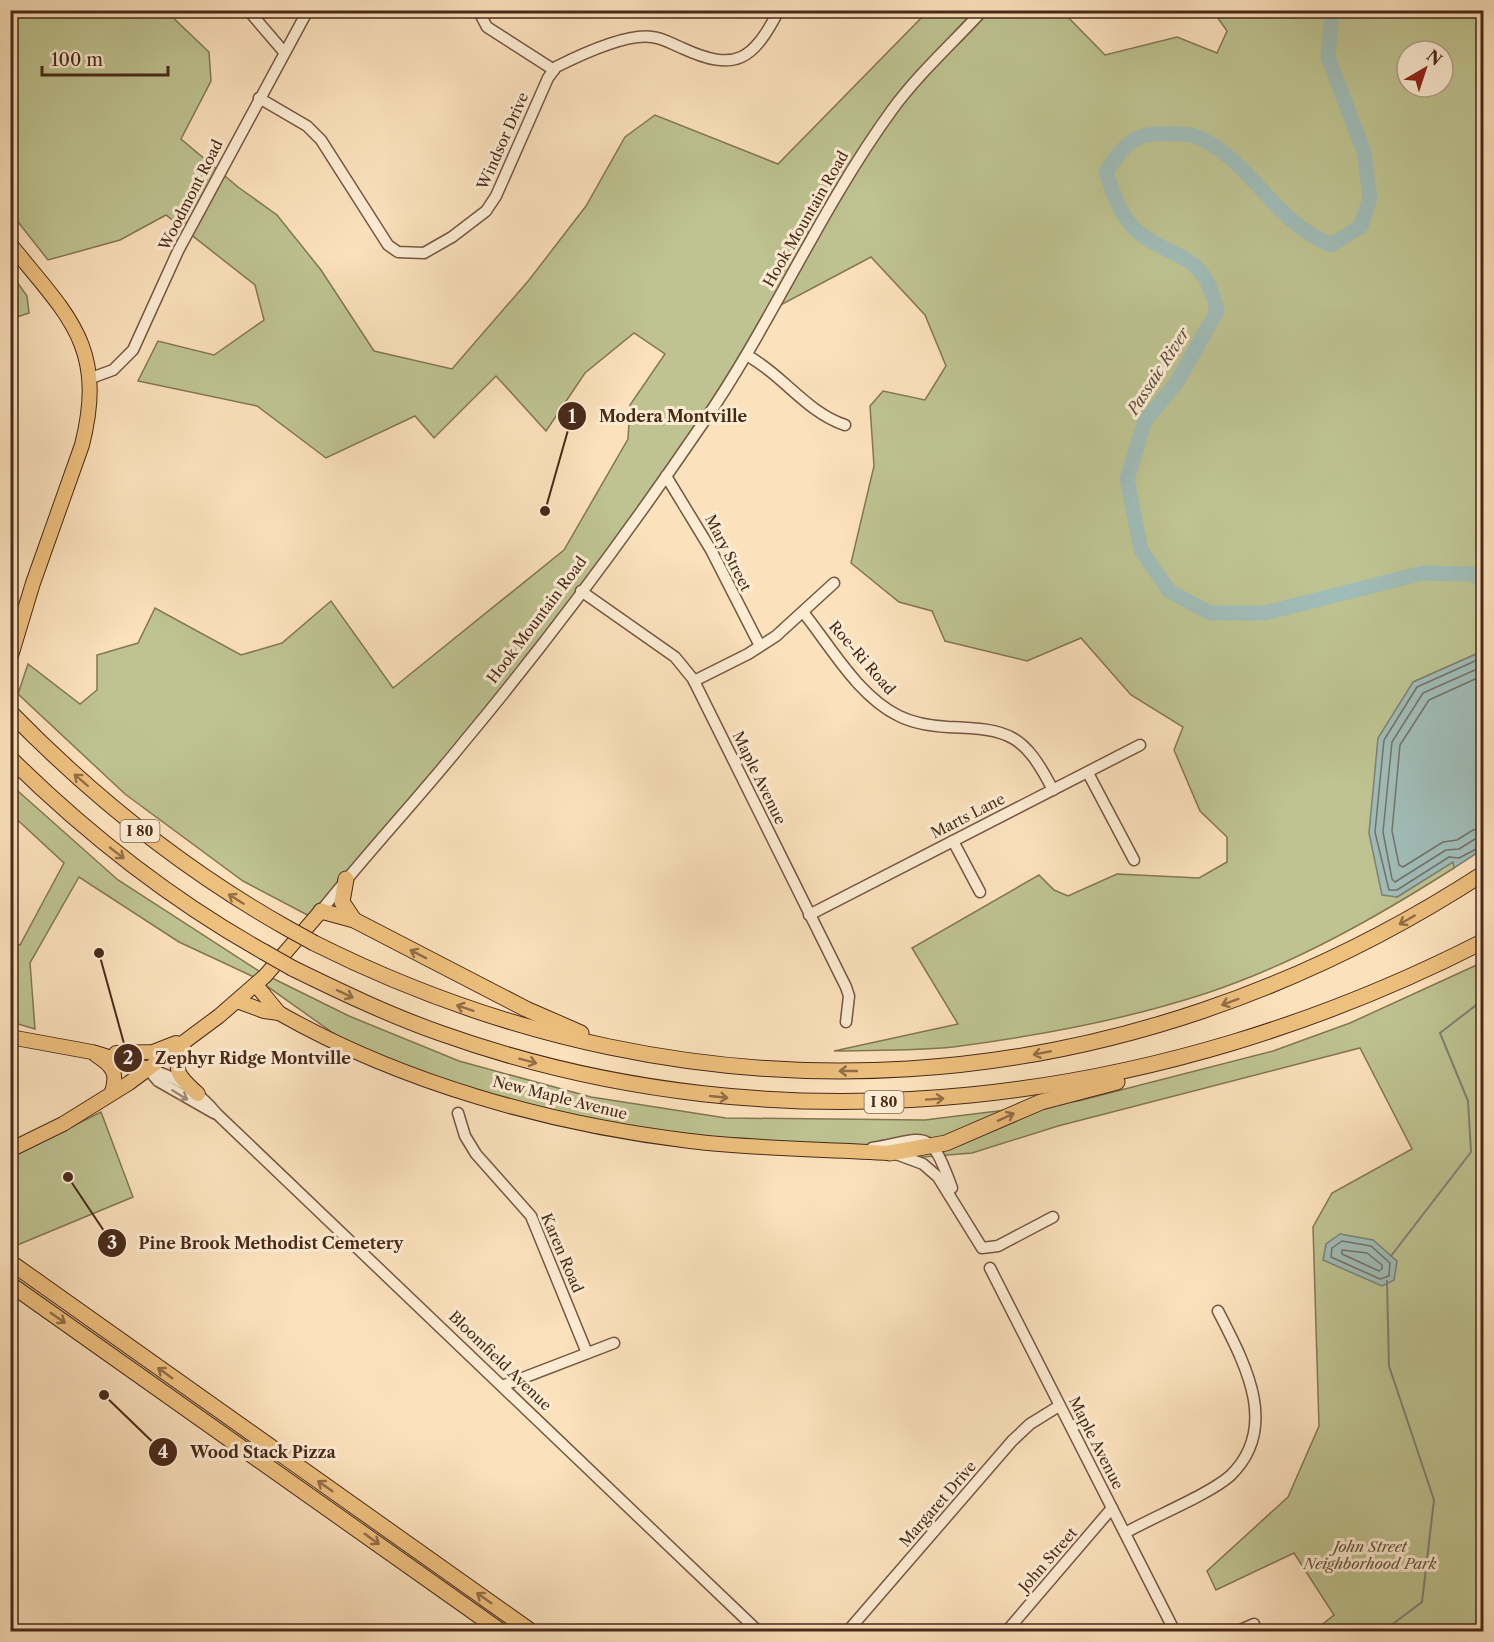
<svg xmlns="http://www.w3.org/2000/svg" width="1494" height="1642" font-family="'Libre Caslon Text',serif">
  <rect width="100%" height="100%" fill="#fbe1bc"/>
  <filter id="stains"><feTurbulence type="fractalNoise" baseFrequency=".00333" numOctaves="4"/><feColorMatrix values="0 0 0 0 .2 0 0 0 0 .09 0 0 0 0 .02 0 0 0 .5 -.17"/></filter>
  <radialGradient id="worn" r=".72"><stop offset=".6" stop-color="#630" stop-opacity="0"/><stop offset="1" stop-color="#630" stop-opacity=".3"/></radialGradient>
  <!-- green -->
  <g fill="#bec391" stroke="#837655" stroke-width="1.5" fill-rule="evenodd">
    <path d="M11,11h155l43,41 2,29 -30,58 57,48 39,28 44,55 53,81 78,18 77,-89 57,-74 39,-69 30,-22 123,49 150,-153h134l43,44 72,-18 40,16 10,-22 -14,-20h270v640l-70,31 -16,215 57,-36v7c-77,49 -160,96 -247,125 -82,27 -169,43 -254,54 -39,4 -80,3 -119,4l124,-27 -46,-76 127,-73 15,15 14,6 49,-22 82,4 28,-16v-25l-27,-26 -26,-61 9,-23 -52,-32 -50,-57 -54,23 -82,-20 -13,-30 -33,-9 -48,-39 23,-97 -4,-60 13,-15 42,9 21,-34 -21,-51 -54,-58 -100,53 -63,109 -192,263 -201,237 -72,-38 -118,-87 -107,-100 10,-30 52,40 17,-14v-35l41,-12 17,-35 86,47 41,-12 49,-42 62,87 171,-138 64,-111 2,-34 35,-51 -31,-21 -49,40 -39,58 -50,-55 -62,62 -19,-22 -89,42 -69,-52 -119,-25 20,-40 56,14 50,-35 -9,-35 -89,-70 -46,25 -72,20 -37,-47zM1407,51h36v36h-36z"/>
    <path d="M17,282l10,14 2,17 -18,6v-34z"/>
    <path d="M10,784l108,96 144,93 87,43 110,45 132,36 135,21 199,2 153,-19 195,-50 77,-28 131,-60 3,4 -1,664h-169l20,-16 -40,-62 -78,37 -9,-19 81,-74 31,-71 -6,-199 19,-34 80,-44 -52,-101 -302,78 -86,27 -73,6 -139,-10 -213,-33 -183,-61 -110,-78 -75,-35 -100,-65 -49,86 5,66 -24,-7v-81l9,4 44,-82 -53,-49z"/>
    <path d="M101,1112l32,85 -118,49 -4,-11v-78z"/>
  </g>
  <!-- water -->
  <g fill="#a0bcb7" stroke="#7d8178" stroke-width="1.5">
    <path d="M1483,651v198l-29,19 -1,-6 -56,35 -15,-2 -13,-62 9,-95 35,-56z"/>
    <path d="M1340,1234l33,6 24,21 -3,19 -12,6 -59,-26 3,-16z"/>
    <path d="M1384,1625l2,6h-48l3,-5z"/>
  </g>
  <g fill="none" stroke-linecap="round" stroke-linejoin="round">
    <!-- shore -->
    <g stroke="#747268" stroke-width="1.5">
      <path d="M1484,657l-67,30 -33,53 -9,92 14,58h8l52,-33 10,1 25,-13"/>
      <path d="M1484,666l-61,27 -31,49 -9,90 9,47 3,3 51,-32 13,-1 16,-10 9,-2"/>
      <path d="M1484,675l-55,25 -29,45 -8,86 7,34 4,2 40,-25 14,-2 16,-10 11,-2"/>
      <path d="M1342,1241l29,5 19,17 -1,13 -9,3 -49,-22 1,-9z"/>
      <path d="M1342,1250l25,3 15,12v4l-3,2 -37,-17z"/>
    </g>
    <!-- stream -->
    <g stroke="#7d8178" stroke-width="2">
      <path d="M1391,1256l80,-104 -3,-51 -28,-68 44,-34"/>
      <path d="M1382,1632l40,-30 12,-102 -45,-134 -2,-85"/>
    </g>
    <!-- river -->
    <path stroke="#a0bcb7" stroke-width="15" d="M1332,10l-4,47 36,95 6,46 -9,28 -30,19c-59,-24 -81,-87 -136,-109 -8,-3 -19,-2 -28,-2 -33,-2 -43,11 -61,38 7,22 16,50 37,64 40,27 61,18 74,75l-40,71 -32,39 -18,58 14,71 28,41 41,22h55l158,-40 50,1 11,9"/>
    <!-- minor casing -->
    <g stroke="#755742" stroke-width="13">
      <g id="minor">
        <path d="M248,10l36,42"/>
        <path d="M478,10l9,17 67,43"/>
        <path d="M259,98l48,28 14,14 67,105 10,7 26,1 28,-16 34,-26 10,-15 52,-118 8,-11c24,-12 70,-34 96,-30 11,1 20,7 30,11 54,25 71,12 97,-38"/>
        <path d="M748,356c35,19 58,56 97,69"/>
        <path d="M91,378l22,-8 20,-20 45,-99 130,-241"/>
        <path d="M666,476l45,74 49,96"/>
        <path d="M581,591l94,66 18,22 153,308 3,9 -3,26"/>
        <path d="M803,612c28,35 55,84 96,104 16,8 32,10 49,11 62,2 76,7 105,63"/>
        <path d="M694,681l54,-27 28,-18 58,-53"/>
        <path d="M1088,773l46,87"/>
        <path d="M953,841l27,51"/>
        <path d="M321,911c46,-58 96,-111 142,-168 85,-102 165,-210 240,-320 69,-100 117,-214 189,-313 27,-37 60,-66 91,-100"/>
        <path d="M809,915l331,-170"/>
        <path d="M148,1069c28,7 51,23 69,45l542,518"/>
        <path d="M148,1069l10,12 56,32"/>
        <path d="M458,1113l7,23 11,18 55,62 56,137"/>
        <path d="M872,1148c55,-9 57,-23 80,40"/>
        <path d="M896,1154l27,10 15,13 44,71 16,-2 55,-29"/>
        <path d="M990,1268l185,364"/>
        <path d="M502,1386l112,-43"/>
        <path d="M1125,1533c28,-16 83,-38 105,-57 51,-49 14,-114 -12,-165"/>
        <path d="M847,1632l165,-191 18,-17 29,-18"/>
        <path d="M1006,1632l106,-124"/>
        <path d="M1236,1632l18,-8"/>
      </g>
    </g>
    <!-- major casing -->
    <g stroke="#482919" stroke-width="16">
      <g id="major">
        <path d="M10,244c58,72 97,102 72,201l-49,138 -23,76"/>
        <path d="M256,985l23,28"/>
        <path d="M237,1001l27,10 15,2c123,70 270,111 411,128 66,8 133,8 200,12"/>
        <path d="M10,1037l82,15 56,17"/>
        <path d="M184,1043c-12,28 -7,32 14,51"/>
        <path d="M116,1053l37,-1 23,-9"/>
        <path d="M96,1055c17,11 22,18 16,37"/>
        <path d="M10,1150l53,-26 66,-41 90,-67 46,-40 56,-65"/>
      </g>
    </g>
    <!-- highway casing -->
    <g stroke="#482919" stroke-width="17">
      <g id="highway">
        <path d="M10,712c83,85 174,158 277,216"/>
        <path d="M10,758c76,75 161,142 254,194"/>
        <path d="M346,879l-4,23 12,18"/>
        <path d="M321,911l33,9 172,89 55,24"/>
        <path d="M314,943c387,194 809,165 1170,-70"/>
        <path d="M292,968c49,24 97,47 148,65 344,123 722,73 1044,-92"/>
        <path d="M890,1153l56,-10 95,-41 76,-20"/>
        <path d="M10,1262l522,370"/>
        <path d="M10,1284l492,348"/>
      </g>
    </g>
    <!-- minor -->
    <use href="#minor" stroke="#fcecd3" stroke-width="10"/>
    <!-- major -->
    <use href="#major" stroke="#eec07e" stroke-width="14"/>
    <!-- highway -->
    <use href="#highway" stroke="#eec07e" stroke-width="15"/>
    <!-- highway-bridge casing -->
    <g stroke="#482919" stroke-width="17" stroke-linecap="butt">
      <g id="highway-bridge">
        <path d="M287,928l27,15"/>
        <path d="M264,952l28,16"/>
      </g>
    </g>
    <!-- highway-bridge -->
    <use href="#highway-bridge" stroke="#eec07e" stroke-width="15"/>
  </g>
  <!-- one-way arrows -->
  <defs><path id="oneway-shaft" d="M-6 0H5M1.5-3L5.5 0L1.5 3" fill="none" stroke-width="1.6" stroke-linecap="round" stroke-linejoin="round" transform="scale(1.5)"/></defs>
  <g stroke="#936d46">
    <use href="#oneway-shaft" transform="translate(81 780) rotate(-139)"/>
    <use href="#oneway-shaft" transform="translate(117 853) rotate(38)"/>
    <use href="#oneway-shaft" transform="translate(236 899) rotate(-148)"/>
    <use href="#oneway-shaft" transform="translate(1407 920) rotate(150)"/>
    <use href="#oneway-shaft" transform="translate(418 954) rotate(-153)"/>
    <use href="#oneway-shaft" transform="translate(345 994) rotate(25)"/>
    <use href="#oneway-shaft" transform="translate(1230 1002) rotate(160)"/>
    <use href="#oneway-shaft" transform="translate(465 1008) rotate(-161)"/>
    <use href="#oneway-shaft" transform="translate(1042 1053) rotate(169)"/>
    <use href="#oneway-shaft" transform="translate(528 1061) rotate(15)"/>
    <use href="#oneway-shaft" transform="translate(848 1071) rotate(180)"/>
    <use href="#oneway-shaft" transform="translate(719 1097) rotate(6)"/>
    <use href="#oneway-shaft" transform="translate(935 1099) rotate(-4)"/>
    <use href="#oneway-shaft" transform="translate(1006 1117) rotate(-25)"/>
    <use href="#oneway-shaft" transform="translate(58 1318) rotate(35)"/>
    <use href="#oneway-shaft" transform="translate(165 1373) rotate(-144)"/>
    <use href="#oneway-shaft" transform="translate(325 1486) rotate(-145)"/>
    <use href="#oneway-shaft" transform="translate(372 1539) rotate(36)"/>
    <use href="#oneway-shaft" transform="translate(484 1598) rotate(-145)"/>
  </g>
  <use stroke="#a28a76" href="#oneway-shaft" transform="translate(180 1095) rotate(32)"/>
  <g text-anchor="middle" stroke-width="6" stroke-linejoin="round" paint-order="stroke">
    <!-- shield labels -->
    <g fill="#fcecd3" stroke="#7e6451" stroke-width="1.5">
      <rect x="120.5" y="820" width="39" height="22" rx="4.5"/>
      <rect x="864.5" y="1091" width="39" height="22" rx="4.5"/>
    </g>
    <g font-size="14" font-weight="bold" fill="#482919">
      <text x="140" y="836">I 80</text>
      <text x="884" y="1107">I 80</text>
    </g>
    <!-- street labels -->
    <g font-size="15" fill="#482919" stroke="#fcecd3">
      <text transform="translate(503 141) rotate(-66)" y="5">Windsor Drive</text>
      <text transform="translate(191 195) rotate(-63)" y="5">Woodmont Road</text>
      <text transform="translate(806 219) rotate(-60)" y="5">Hook Mountain Road</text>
      <text transform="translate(728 553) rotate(63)" y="5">Mary Street</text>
      <text transform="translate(537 620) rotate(-53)" y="5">Hook Mountain Road</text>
      <text transform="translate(862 658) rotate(49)" y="5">Roe-Ri Road</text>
      <text transform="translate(759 778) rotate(64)" y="5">Maple Avenue</text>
      <text transform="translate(968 816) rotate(-27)" y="5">Marts Lane</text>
      <text transform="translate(560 1098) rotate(14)" y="5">New Maple Avenue</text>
      <text transform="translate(562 1253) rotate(67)" y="5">Karen Road</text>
      <text transform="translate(500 1361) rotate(44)" y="5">Bloomfield Avenue</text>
      <text transform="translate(1096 1443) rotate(63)" y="5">Maple Avenue</text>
      <text transform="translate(938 1504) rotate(-49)" y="5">Margaret Drive</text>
      <text transform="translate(1048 1560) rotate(-49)" y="5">John Street</text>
    </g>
    <!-- park labels -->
    <g font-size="15" font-style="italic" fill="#665037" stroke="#fcecd3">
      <text x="1370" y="1552">John Street<tspan x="1370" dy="17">Neighborhood Park</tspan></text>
    </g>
    <!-- water labels -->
    <g font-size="16" font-style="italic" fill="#5e4e40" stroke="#fcecd3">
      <text transform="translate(1158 371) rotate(-57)" y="6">Passaic River</text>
    </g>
  </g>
  <!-- callouts -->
  <path fill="none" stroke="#482919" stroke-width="2" d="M545 511L572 416M99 953L128 1058M68 1177L112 1243M104 1395L163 1452"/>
  <g fill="#482919" stroke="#fcecd3" stroke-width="2">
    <circle cx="545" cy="511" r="6"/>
    <circle cx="99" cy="953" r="6"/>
    <circle cx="68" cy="1177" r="6"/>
    <circle cx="104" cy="1395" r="6"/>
    <circle cx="572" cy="416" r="15"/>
    <circle cx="128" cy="1058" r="15"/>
    <circle cx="112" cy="1243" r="15"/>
    <circle cx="163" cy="1452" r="15"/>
  </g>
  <g font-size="18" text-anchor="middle" font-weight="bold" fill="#fff">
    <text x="572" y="423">1</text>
    <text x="128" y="1064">2</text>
    <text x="112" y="1249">3</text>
    <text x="163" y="1458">4</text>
  </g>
  <g font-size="16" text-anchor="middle" font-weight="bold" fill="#482919" stroke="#fcecd3" stroke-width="6" stroke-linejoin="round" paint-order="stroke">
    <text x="673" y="422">Modera Montville</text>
    <text x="253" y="1064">Zephyr Ridge Montville</text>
    <text x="271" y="1249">Pine Brook Methodist Cemetery</text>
    <text x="263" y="1458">Wood Stack Pizza</text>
  </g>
  <!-- margin -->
  <rect width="1494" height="1642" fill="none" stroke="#fbe1bc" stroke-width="36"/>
  <rect x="12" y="12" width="1470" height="1618" fill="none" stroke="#482919" stroke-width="3"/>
  <rect x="18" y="18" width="1458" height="1606" fill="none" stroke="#482919" stroke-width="1.5"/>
  <!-- north arrow -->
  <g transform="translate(1425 69) rotate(39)"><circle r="28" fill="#fcecd3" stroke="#b49e89" stroke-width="1.5"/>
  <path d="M0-4.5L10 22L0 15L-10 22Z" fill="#8f2418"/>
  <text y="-9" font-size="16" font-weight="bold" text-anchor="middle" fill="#482919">N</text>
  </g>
  <!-- scale -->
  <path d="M42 66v9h126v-9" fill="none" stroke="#482919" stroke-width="3"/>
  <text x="51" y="66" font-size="18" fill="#482919" stroke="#fcecd3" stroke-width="4.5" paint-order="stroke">100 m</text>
  <rect width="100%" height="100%" filter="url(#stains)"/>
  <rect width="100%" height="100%" fill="url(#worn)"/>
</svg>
